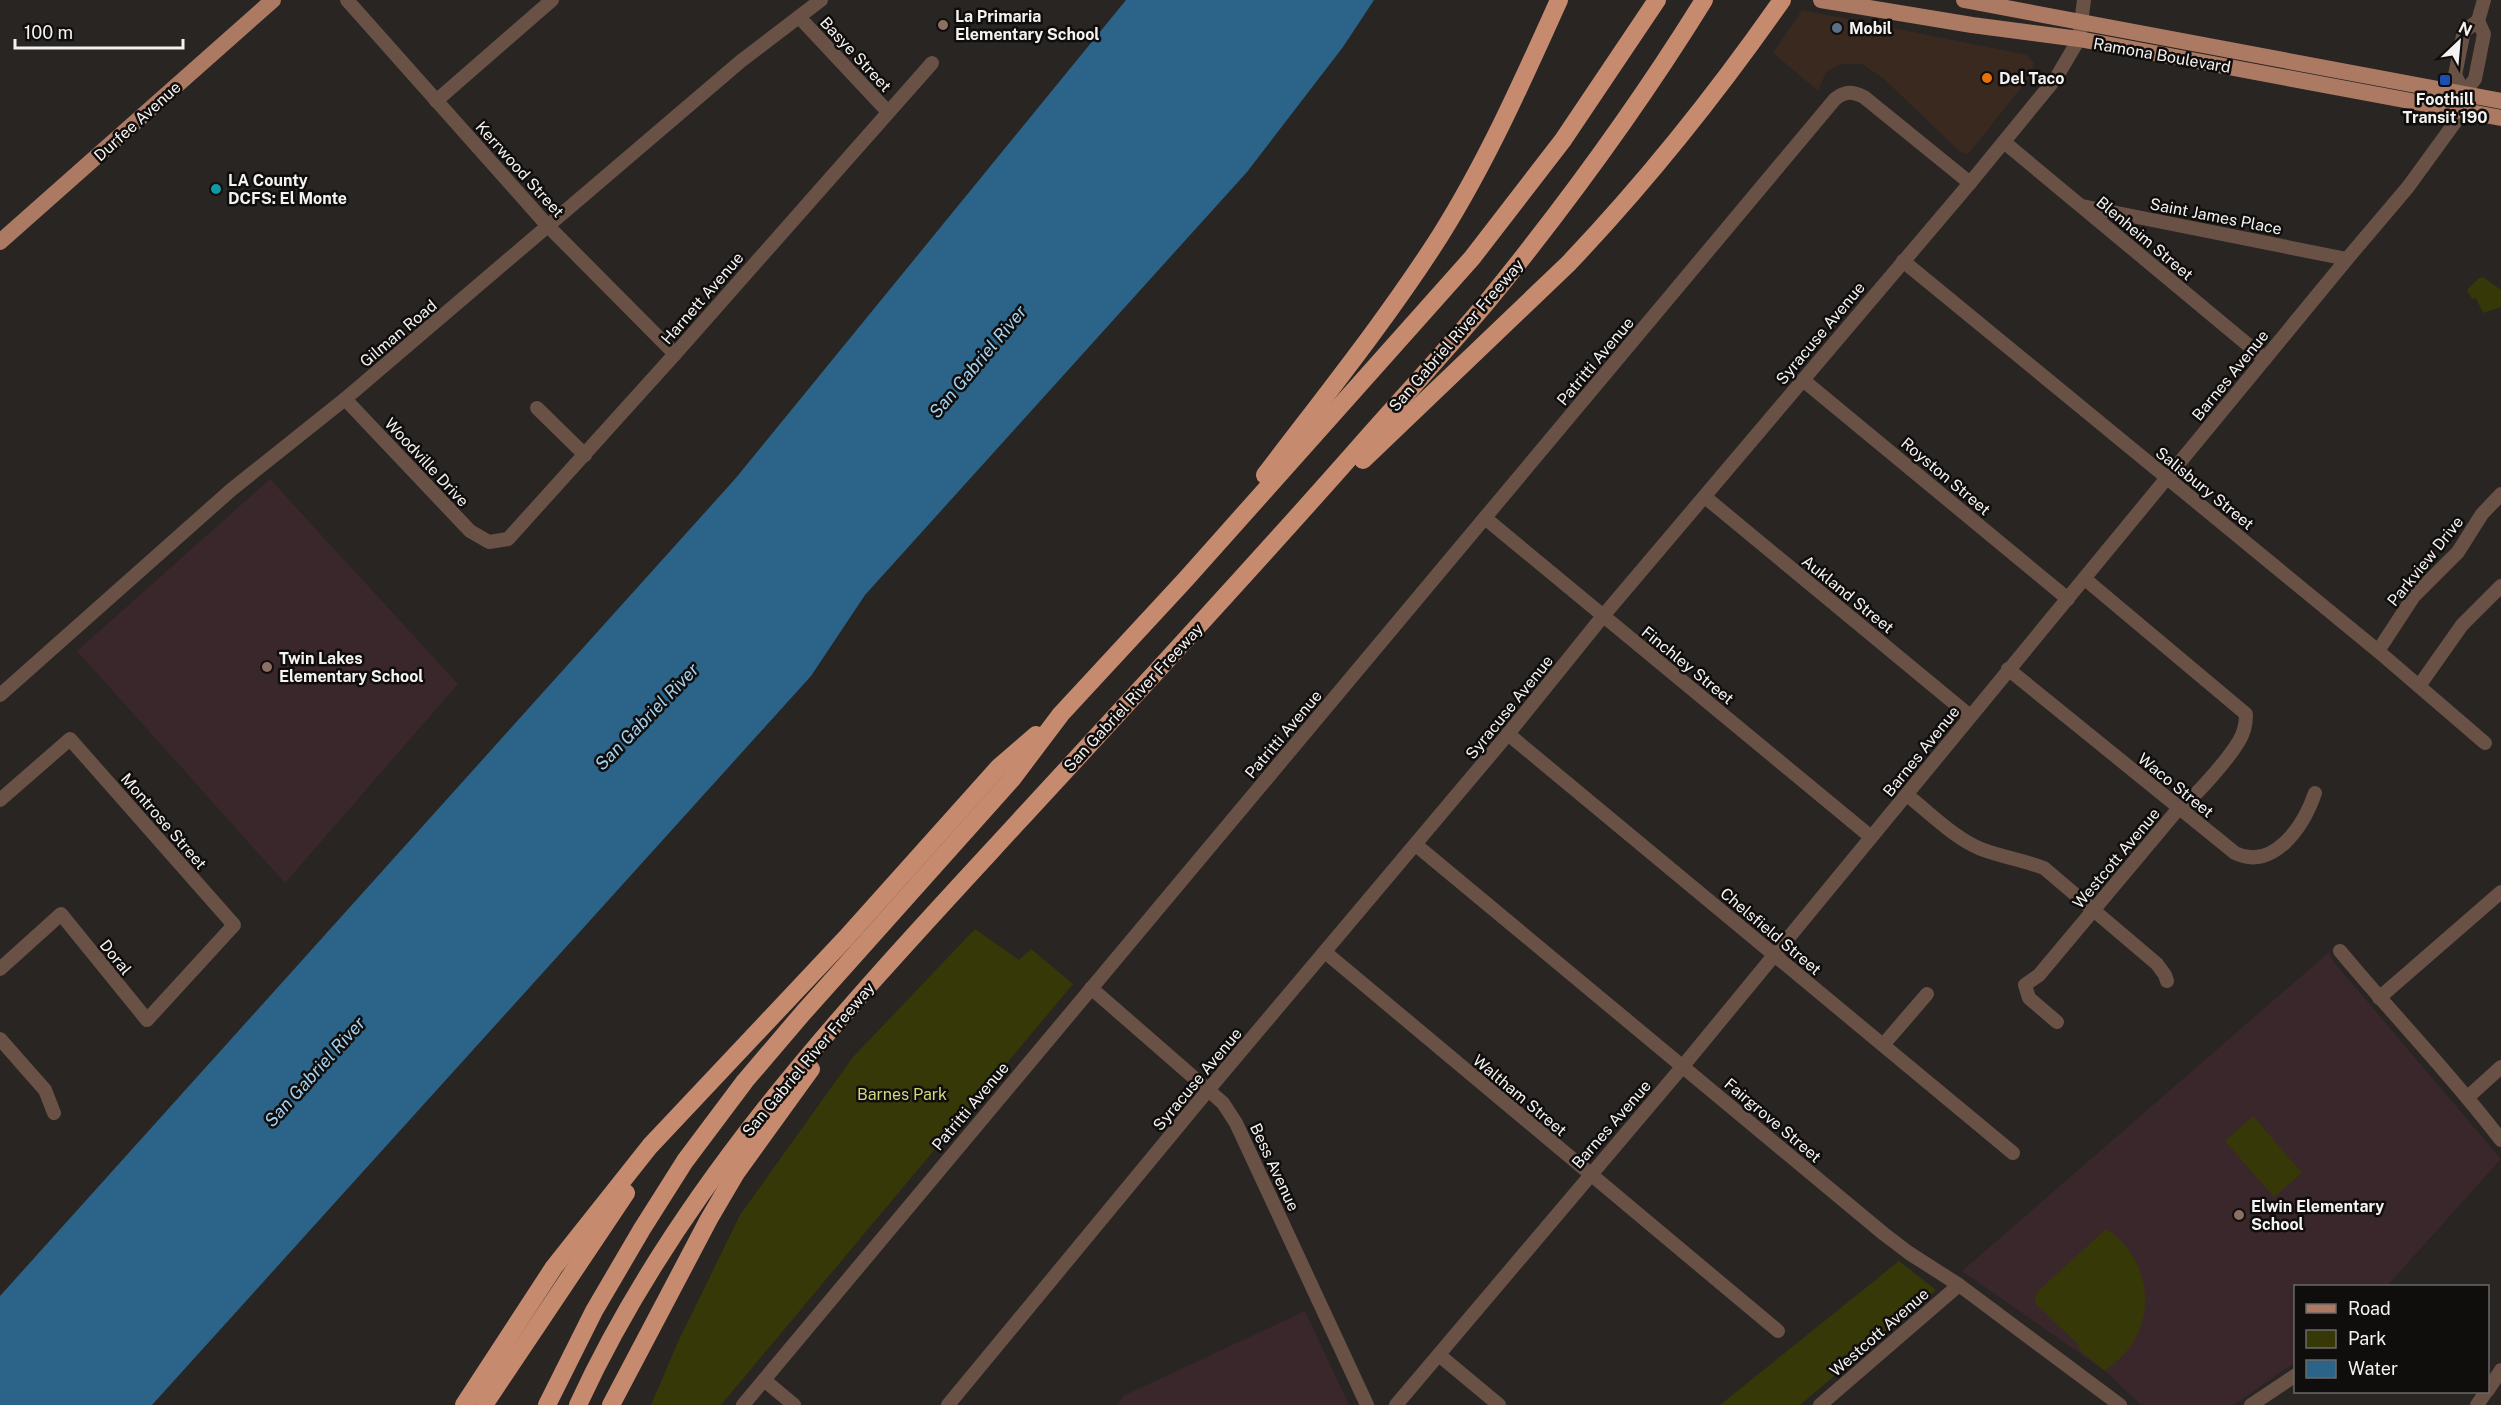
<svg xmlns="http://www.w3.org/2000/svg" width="2501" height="1405" font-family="'Public Sans',sans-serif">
  <rect width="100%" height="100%" fill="#282523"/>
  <!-- commercial -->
  <path fill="#39291f" d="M1802,10l225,45 7,8 -1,10 -63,79 -4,2 -8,-4 -74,-71 -22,-15h-21l-15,8 -8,19 -45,-38z"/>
  <!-- education -->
  <g fill="#3a272b">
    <path d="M270,479l188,205 -173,199 -208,-232z"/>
    <path d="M2329,952l4,9 168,198 -114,127h-91l-1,76 -61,43h-93l-36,-34 -143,-100z"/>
    <path d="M1305,1311l44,94h-231l5,-9z"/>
  </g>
  <!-- green -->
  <g fill="#373808">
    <path d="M2483,277l18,13v17l-18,6 -7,-15 -4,1 -5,-9 12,-12z"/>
    <path d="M975,929l44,31 12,-11 42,35 -352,421h-70l26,-61 63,-129 113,-158z"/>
    <path d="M2253,1116l49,57 -28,24 -49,-56z"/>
    <path d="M2106,1229c39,24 51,77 26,115 -7,11 -18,19 -27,27l-25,-21 -2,-6 -43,-41 1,-10z"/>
    <path d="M1899,1261l37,29 -136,115h-80z"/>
  </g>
  <!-- water -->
  <path fill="#2b6488" d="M1126,0h248l-31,47 -96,125 -382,423 -54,81 -659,729h-152v-109l735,-817z"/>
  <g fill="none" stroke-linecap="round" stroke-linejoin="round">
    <!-- minor -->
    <g stroke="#695146" stroke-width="14">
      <path d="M347,0l200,225 128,129"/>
      <path d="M800,18l88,94"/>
      <path d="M2464,93l11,-14 9,-45 -6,-13"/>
      <path d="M436,101l116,-101"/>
      <path d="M2004,142l261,217"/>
      <path d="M2082,206l265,53"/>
      <path d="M1903,261l475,390 107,92"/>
      <path d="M1803,380l265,219"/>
      <path d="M345,399l125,132 19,11 19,-3 167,-185 257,-291"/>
      <path d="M537,408l48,47"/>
      <path d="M1705,497l265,219"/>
      <path d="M1485,518l386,319"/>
      <path d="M2378,651l36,-55 44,-44 24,-38 19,-20"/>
      <path d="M2008,669l227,184c39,19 69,-28 80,-60"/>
      <path d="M2419,686l43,-61 39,-39"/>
      <path d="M0,695l231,-205 114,-91 396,-338 80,-61"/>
      <path d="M1508,734l505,419"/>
      <path d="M1907,795c23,18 47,43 74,54 21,8 42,11 63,19l113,96 8,11 2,6"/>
      <path d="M0,800l70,-61 164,186 -87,95 -86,-106 -61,55"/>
      <path d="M1416,845l468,389 25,19 50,32 161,120"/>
      <path d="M2340,951c53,64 111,123 161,189"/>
      <path d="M1325,952l453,379"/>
      <path d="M1091,988l132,115 13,20 131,282"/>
      <path d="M2379,998l122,-106"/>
      <path d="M2057,1022l-28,-24 -4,-13 14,-10 140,-167c16,-10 50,-50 60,-67 5,-8 7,-18 7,-27l-161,-135"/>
      <path d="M0,1039l45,51 9,23"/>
      <path d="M1883,1045l44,-51"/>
      <path d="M2468,1097l33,-30"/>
      <path d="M1439,1355l60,50"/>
      <path d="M764,1380l30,25"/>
      <path d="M2488,1390l13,-20"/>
      <path d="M743,1405l1092,-1306c10,-8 17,-8 29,-2l106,86"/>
      <path d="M948,1405l261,-316 299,-355 95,-118 367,-433 86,-105 23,-39 5,-39"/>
      <path d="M1396,1405l287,-339 664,-807 61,-72 56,-77v-17l-9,-18 9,-44 14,-10 6,-21"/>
      <path d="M1820,1405l139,-120"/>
      <path d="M2251,1405l45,-30"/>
      <path d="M2477,1405l9,-13"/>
    </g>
    <!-- major -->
    <g stroke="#ac7a63" stroke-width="16">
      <path d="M1821,0l151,25 107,14 422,79"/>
      <path d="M1964,0l537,101"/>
      <path d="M0,242l273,-242"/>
    </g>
    <!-- highway -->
    <g stroke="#c68b6f" stroke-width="18">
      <path d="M1363,460l205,-196c78,-82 149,-171 214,-264"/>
      <path d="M1265,475c60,-79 122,-156 175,-239 47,-75 83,-156 119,-236"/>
      <path d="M464,1405l90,-138 96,-121 195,-207 154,-172 37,-32"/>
      <path d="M484,1405l142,-212"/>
      <path d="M547,1405l47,-94 48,-82 43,-68 60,-80 58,-68 209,-234 49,-65 125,-135 286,-321 91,-118 94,-140"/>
      <path d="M578,1405c103,-224 276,-405 441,-584 117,-127 234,-253 348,-383 40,-45 81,-90 120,-136 78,-96 152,-197 217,-302"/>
      <path d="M611,1405l98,-186 27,-46 75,-104"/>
    </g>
  </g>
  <!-- markers -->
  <g fill="#8d6e63" stroke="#100e0d" stroke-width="2">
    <circle cx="943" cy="25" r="6"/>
    <circle cx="267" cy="667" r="6"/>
    <circle cx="2239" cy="1215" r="6"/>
  </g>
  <circle fill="#5c6f8a" stroke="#100e0d" stroke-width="2" cx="1837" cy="28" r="6"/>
  <circle fill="#e8710a" stroke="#100e0d" stroke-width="2" cx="1987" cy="78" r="6"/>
  <rect fill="#1a4fb4" stroke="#100e0d" stroke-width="2" x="2439" y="74" width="12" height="12" rx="3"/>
  <circle fill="#0f9aa8" stroke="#100e0d" stroke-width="2" cx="216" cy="189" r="6"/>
  <g text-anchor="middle" stroke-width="5" stroke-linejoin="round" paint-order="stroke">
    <!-- poi labels -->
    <g font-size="16" font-weight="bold" fill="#f4f3f1" stroke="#100e0d" text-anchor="start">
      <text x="955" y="22">La Primaria<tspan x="955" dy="18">Elementary School</tspan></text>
      <text x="1849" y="34">Mobil</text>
      <text x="1999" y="84">Del Taco</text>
      <text x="2445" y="105" text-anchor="middle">Foothill<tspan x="2445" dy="18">Transit 190</tspan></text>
      <text x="228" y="186">LA County<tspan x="228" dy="18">DCFS: El Monte</tspan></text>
      <text x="279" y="664">Twin Lakes<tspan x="279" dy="18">Elementary School</tspan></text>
      <text x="2251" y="1212">Elwin Elementary<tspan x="2251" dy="18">School</tspan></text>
    </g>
    <!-- street labels -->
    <g font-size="16" fill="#f4f3f1" stroke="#100e0d">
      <text transform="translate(856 54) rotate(47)" y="6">Basye Street</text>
      <text transform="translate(2162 55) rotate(10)" y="6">Ramona Boulevard</text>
      <text transform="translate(137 121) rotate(-42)" y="6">Durfee Avenue</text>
      <text transform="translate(520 169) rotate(48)" y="6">Kerrwood Street</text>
      <text transform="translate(2216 216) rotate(11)" y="6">Saint James Place</text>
      <text transform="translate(2145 238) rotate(40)" y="6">Blenheim Street</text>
      <text transform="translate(702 298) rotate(-49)" y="6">Harnett Avenue</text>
      <text transform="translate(398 333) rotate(-40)" y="6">Gilman Road</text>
      <text transform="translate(1820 333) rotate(-50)" y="6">Syracuse Avenue</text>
      <text transform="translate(1456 335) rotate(-49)" y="6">San Gabriel River Freeway</text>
      <text transform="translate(1595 361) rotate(-50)" y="6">Patritti Avenue</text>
      <text transform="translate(2230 375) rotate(-51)" y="6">Barnes Avenue</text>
      <text transform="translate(427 462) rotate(47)" y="6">Woodville Drive</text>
      <text transform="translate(1946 476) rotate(40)" y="6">Royston Street</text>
      <text transform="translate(2205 488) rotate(39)" y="6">Salisbury Street</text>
      <text transform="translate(2425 561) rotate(-51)" y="6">Parkview Drive</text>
      <text transform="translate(1848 594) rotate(39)" y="6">Aukland Street</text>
      <text transform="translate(1688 665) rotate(39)" y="6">Finchley Street</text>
      <text transform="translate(1133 697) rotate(-47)" y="6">San Gabriel River Freeway</text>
      <text transform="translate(1509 707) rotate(-51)" y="6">Syracuse Avenue</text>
      <text transform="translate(1283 734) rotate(-50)" y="6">Patritti Avenue</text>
      <text transform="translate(1921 751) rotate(-51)" y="6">Barnes Avenue</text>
      <text transform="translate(2176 785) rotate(39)" y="6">Waco Street</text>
      <text transform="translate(164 821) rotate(49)" y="6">Montrose Street</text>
      <text transform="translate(2116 858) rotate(-50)" y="6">Westcott Avenue</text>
      <text transform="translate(1771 931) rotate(40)" y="6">Chelsfield Street</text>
      <text transform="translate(116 957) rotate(51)" y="6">Doral</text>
      <text transform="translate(808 1059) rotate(-50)" y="6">San Gabriel River Freeway</text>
      <text transform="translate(1197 1079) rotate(-50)" y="6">Syracuse Avenue</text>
      <text transform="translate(1520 1095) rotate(40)" y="6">Waltham Street</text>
      <text transform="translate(970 1106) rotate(-50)" y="6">Patritti Avenue</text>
      <text transform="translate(1773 1120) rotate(40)" y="6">Fairgrove Street</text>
      <text transform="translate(1611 1124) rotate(-49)" y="6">Barnes Avenue</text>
      <text transform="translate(1275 1167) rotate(65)" y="6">Bess Avenue</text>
      <text transform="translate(1879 1332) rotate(-41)" y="6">Westcott Avenue</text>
    </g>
    <!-- park labels -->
    <g font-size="16" fill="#d3d87f" stroke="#100e0d">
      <text x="902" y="1100">Barnes Park</text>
    </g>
    <!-- water labels -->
    <g font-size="18" font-style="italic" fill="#a3d2f3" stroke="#100e0d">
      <text transform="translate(978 362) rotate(-50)" y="6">San Gabriel River</text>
      <text transform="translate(647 717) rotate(-46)" y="6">San Gabriel River</text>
      <text transform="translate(315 1072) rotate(-48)" y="6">San Gabriel River</text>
    </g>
  </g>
  <!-- legend -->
  <rect x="2294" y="1285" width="195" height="108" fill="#100e0d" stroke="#6b6a68" stroke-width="1.5"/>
  <rect x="2306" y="1304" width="30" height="9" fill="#ac7a63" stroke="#6b6a68" stroke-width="1.5"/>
  <text x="2348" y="1315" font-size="18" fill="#f4f3f1">Road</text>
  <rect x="2306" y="1330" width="30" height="18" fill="#373808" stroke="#6b6a68" stroke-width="1.5"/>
  <text x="2348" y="1345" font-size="18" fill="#f4f3f1">Park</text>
  <rect x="2306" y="1360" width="30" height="18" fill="#2b6488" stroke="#6b6a68" stroke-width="1.5"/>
  <text x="2348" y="1375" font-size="18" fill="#f4f3f1">Water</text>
  <!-- north arrow -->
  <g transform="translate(2459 42) rotate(26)" stroke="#100e0d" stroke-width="4.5" paint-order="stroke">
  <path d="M0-4.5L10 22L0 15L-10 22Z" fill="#f4f3f1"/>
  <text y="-9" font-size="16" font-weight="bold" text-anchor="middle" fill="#f4f3f1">N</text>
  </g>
  <!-- scale -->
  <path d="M15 39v9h168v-9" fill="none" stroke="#f4f3f1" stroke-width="3"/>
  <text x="24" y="39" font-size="18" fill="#f4f3f1" stroke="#100e0d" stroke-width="4.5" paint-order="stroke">100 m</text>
</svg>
